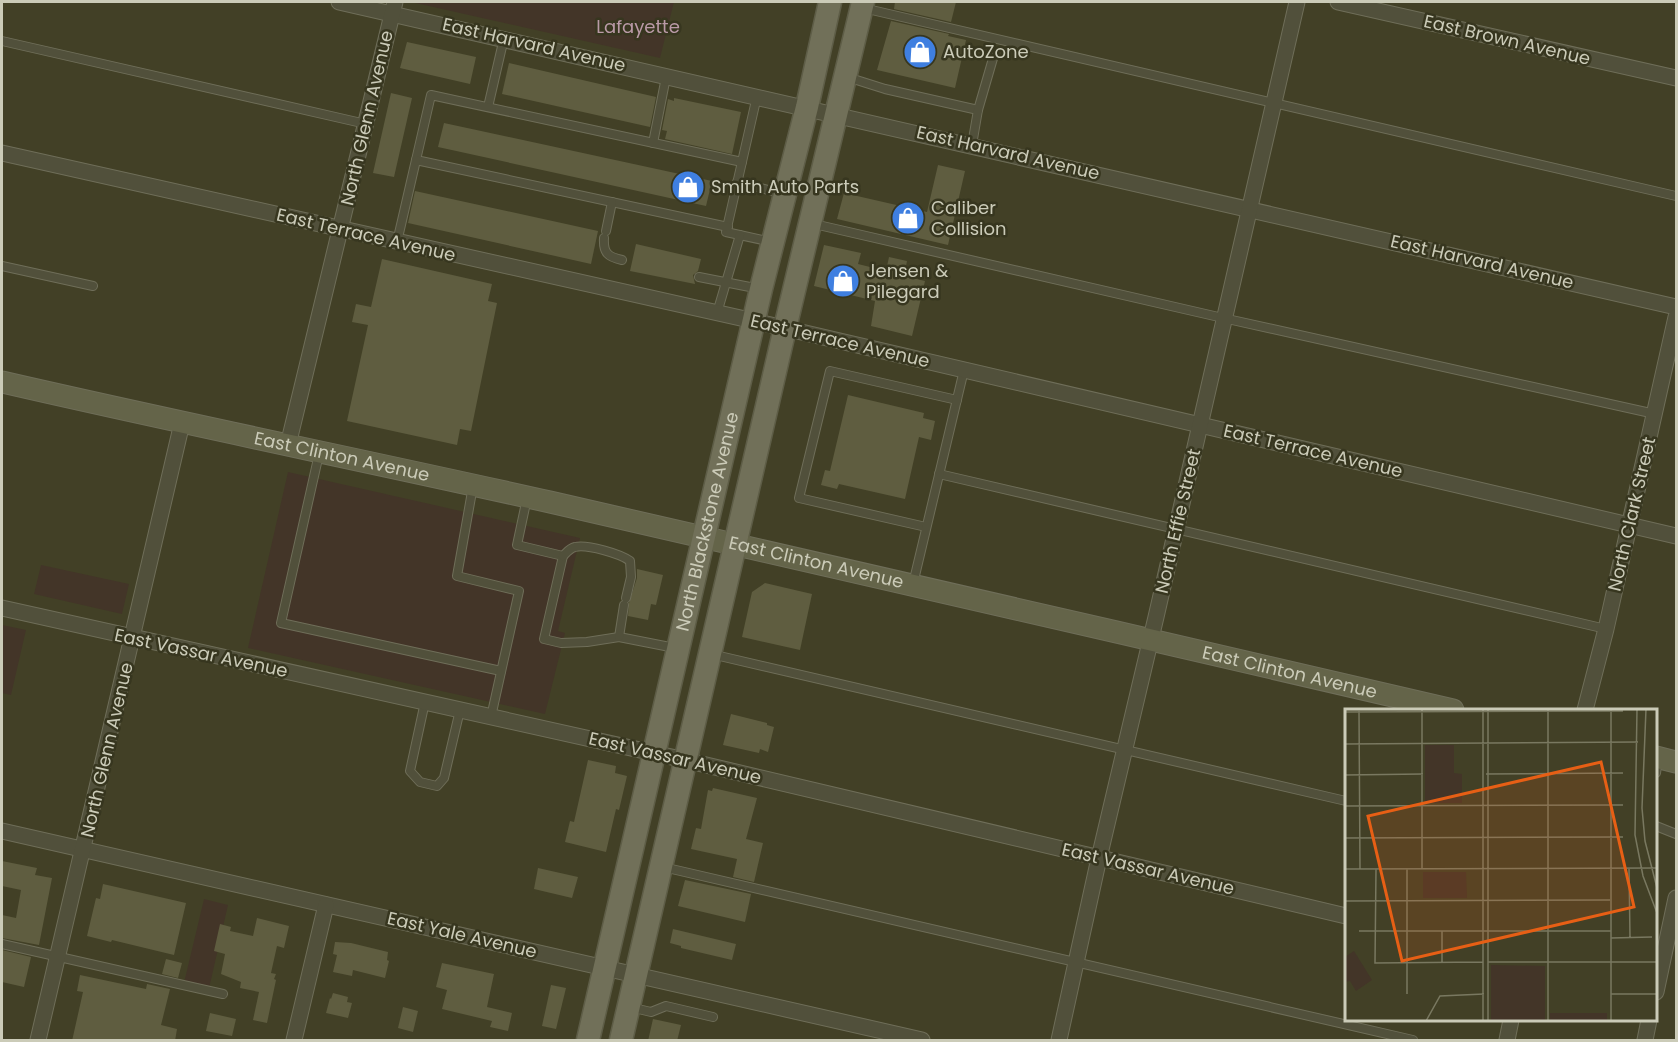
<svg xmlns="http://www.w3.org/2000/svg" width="1678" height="1042" font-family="Poppins,sans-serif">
  <rect width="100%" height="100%" fill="#424026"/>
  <!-- green -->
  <g fill="#433528">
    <path d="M411,2h263l-14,56z"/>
    <path d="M288,472l292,66 -22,93 7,2 -20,81 -297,-66z"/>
    <path d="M41,565l88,19 -7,30 -88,-20z"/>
    <path d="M2,625l24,5 -15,65 -9,-2z"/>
    <path d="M204,899l24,6 -20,88 -25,-6z"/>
  </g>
  <!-- building -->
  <g fill="#5f5d40">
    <path d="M895,2h61l-5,20 -57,-13z"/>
    <path d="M891,21l58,13 -1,2 18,4 -11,48 -78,-18z"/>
    <path d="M407,42l69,15 -6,27 -70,-16z"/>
    <path d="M509,63l147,34 -6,30 -148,-33z"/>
    <path d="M391,93l21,5 -18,79 -21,-4z"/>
    <path d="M674,98l67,14 -9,42 -67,-15 2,-8 -5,-1 6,-31 6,2z"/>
    <path d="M444,123l268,58 -6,25 -268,-59z"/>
    <path d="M938,165l27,6 -17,74 -111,-26 7,-26 83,19z"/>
    <path d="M415,191l183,40 -7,33 -183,-41z"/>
    <path d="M636,244l65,15 -3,12 -5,4 2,9 -65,-13z"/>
    <path d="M824,245l37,8 -3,11 28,7 3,-14 18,4 -3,15 21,5 -13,55 -41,-10 4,-25 -61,-15z"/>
    <path d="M382,259l110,25 -4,17 9,2 -26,128 -11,-2 -3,16 -110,-24 21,-96 -16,-3 4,-18 15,3z"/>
    <path d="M848,395l76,18 -1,5 12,3 -4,19 -12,-3 -14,62 -66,-15 -2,5 -16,-4 4,-15 5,1z"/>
    <path d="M637,569l26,6 -7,30 -5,-1 -3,16 -20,-4 1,-13 8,-25z"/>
    <path d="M765,583l47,11 -12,56 -58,-13 10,-45z"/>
    <path d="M731,714l36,9v2l7,2 -6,25 -8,-3 -1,4 -36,-8z"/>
    <path d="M588,760l28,6 -1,7 12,3 -8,34 -3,-1 -10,43 -41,-10 5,-21 4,1z"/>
    <path d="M713,788l44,10 -11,41 17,4 -9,39 -21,-5 4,-18 -46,-10 5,-21 5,1 7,-39 4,1z"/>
    <path d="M2,861l35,7 -2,7 17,3 -13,67 -37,-7v-23l14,3 5,-28 -19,-4z"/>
    <path d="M538,868l40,9 -6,21 -38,-9z"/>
    <path d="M685,880l66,14 -6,28 -67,-16z"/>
    <path d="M103,884l83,19 -12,52 -62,-15 -1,2 -24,-6 9,-38 4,1z"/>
    <path d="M257,918l32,8 -5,22 -7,-2 -6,27 5,1 -2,5 2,1 -9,43 -14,-3 6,-28 -19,-4 1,-6 -20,-8 4,-20 -11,-3 6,-27 11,3 -1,4 23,5z"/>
    <path d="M673,929l63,15 -4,16 -51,-12v-2l-11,-3z"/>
    <path d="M335,942l16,1 37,9 -1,8 2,1 -4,17 -32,-8 -1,6 -19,-4 4,-17 -4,-1z"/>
    <path d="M2,950l29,7 -7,30 -22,-5z"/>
    <path d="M166,959l16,4 -4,15 -16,-4z"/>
    <path d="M442,963l52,11 -7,33 25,6 -4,18 -18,-4 2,-6 -50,-12 5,-19 -11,-3z"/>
    <path d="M80,975l66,14 1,-5 23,5 -9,36 16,4 -2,12h-103l11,-49 -6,-1z"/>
    <path d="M551,985l15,3 -10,41 -14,-3z"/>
    <path d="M333,993l15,4 -1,5 5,1 -4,15 -22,-5 4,-15 1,1z"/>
    <path d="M403,1007l15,4 -5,21 -15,-4z"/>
    <path d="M210,1013l26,6 -4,17 -26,-5z"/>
    <path d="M653,1019l28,6 -4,16h-29z"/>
  </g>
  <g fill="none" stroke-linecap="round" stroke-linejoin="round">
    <!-- lane casing -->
    <g stroke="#6f6e59" stroke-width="10">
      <g id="lane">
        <path d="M863,8l813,188"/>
        <path d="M2,41l364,83"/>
        <path d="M847,77l38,12 93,21"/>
        <path d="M757,96l-31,136 46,10"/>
        <path d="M488,107l16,-69"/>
        <path d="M653,143l13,-66"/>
        <path d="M972,145l6,-35 16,-55"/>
        <path d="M737,182l47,12"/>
        <path d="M814,224l409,94 432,96"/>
        <path d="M728,227l-312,-67 15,-65 311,67"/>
        <path d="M606,231l6,-29"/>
        <path d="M604,238c-1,15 4,19 18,22"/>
        <path d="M397,242l19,-82"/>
        <path d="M2,266l91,20"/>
        <path d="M699,277l61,12"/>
        <path d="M717,313l23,-78"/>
        <path d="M319,454l-38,169 220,48"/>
        <path d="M939,474l667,155"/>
        <path d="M473,486l-16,90 62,15 -28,126"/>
        <path d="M527,498l-10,47 46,11 -19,83 17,4 26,-1 32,-5 56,11"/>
        <path d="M926,527l-127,-29 31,-127 127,29"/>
        <path d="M563,556c4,-4 7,-8 12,-9 12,-3 46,7 55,14l1,16 -5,21"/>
        <path d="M913,584l51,-214"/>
        <path d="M619,637l5,-32"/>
        <path d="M711,654l635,147"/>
        <path d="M425,702l-15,69 10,11 17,4 7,-8 16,-68"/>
        <path d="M1656,773l2,-14"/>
        <path d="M1656,826l20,8"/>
        <path d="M663,867l750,173"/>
        <path d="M2,944l221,50"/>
        <path d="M630,1007l21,5 15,-6 47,11"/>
      </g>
    </g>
    <!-- street casing -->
    <g stroke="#6f6e59" stroke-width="17">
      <g id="street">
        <path d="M339,2l1337,305"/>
        <path d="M1338,2l338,76"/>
        <path d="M2,153l752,168 922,215"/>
        <path d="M288,445l107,-443"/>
        <path d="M2,608l683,152 661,156"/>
        <path d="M1585,710l21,-81 70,-312"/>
        <path d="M2,831l920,209"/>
        <path d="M1656,992l20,-94"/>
        <path d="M38,1040l144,-617"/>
        <path d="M294,1040l32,-135"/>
        <path d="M1059,1040l40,-182 57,-241 141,-615"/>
        <path d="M1507,1040l4,-20"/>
        <path d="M1645,1040l4,-20"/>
      </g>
    </g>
    <!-- secondary casing -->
    <g stroke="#6f6e59" stroke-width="23">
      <g id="secondary">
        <path id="s1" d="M2,382c182,42 365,79 548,120 301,67 602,139 903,208"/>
        <path d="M1656,757l20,5"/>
      </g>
    </g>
    <!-- primary casing -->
    <g stroke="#5e5d47" stroke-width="25">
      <g id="primary">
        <path id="s2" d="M588,1040l173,-751 46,-182 23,-105"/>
        <path d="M621,1040l164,-712 78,-326"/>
      </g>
    </g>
    <!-- lane -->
    <use href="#lane" stroke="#51503b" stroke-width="8"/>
    <!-- street -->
    <use href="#street" stroke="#51503b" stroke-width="15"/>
    <!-- secondary -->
    <use href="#secondary" stroke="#646449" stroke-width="21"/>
    <!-- primary -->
    <use href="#primary" stroke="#717059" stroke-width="22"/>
  </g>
  <!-- icons -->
  <defs>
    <g id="shop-disc" transform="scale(1.725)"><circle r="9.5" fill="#3f7fe0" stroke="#37361f"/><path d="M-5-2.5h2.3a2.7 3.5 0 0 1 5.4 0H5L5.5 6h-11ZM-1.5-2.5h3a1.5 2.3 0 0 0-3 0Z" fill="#fff"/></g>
  </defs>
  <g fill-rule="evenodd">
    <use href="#shop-disc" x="920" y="52"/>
    <use href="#shop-disc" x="688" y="187"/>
    <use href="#shop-disc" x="908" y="218"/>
    <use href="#shop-disc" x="843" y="281"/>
  </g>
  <g text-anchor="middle" stroke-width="5" stroke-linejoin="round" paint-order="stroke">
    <!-- park labels -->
    <g font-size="18" fill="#ba9aa7" stroke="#37361f">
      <text x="638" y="33">Lafayette</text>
    </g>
    <!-- street labels -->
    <g font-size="18" fill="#cbcbb8" stroke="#37361f">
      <text transform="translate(1507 40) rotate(13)" y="6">East Brown Avenue</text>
      <text transform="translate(534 45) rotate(13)" y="6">East Harvard Avenue</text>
      <text transform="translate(367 118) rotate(-77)" y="6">North Glenn Avenue</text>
      <text transform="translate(1008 153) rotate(13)" y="6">East Harvard Avenue</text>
      <text transform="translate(366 235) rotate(13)" y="6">East Terrace Avenue</text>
      <text transform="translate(1482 262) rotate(13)" y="6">East Harvard Avenue</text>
      <text transform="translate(840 341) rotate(13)" y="6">East Terrace Avenue</text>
      <text transform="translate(1313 451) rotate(13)" y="6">East Terrace Avenue</text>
      <text dy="6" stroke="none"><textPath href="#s1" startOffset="348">East Clinton Avenue</textPath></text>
      <text transform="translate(1632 514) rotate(-77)" y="6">North Clark Street</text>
      <text dy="6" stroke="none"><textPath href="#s2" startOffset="532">North Blackstone Avenue</textPath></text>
      <text transform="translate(1178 521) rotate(-77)" y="6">North Effie Street</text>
      <text dy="6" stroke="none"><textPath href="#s1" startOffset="834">East Clinton Avenue</textPath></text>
      <text transform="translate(201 653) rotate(12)" y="6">East Vassar Avenue</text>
      <text dy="6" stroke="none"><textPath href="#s1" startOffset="1320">East Clinton Avenue</textPath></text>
      <text transform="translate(107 750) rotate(-77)" y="6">North Glenn Avenue</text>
      <text transform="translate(675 758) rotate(13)" y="6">East Vassar Avenue</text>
      <text transform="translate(1148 869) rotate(13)" y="6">East Vassar Avenue</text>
      <text transform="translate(462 935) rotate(13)" y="6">East Yale Avenue</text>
    </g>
    <!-- poi labels -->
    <g font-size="18" fill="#cbcbb8" stroke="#37361f" text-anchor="start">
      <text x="943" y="58">AutoZone</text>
      <text x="711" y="193">Smith Auto Parts</text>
      <text x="931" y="214">Caliber<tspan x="931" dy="21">Collision</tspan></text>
      <text x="866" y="277">Jensen &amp;<tspan x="866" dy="21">Pilegard</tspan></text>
    </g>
  </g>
  <!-- overview -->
  <g transform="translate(1345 709)">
    <rect width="312" height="312" fill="#424026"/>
    <path d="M80,36h29v28l8,1v29h-37zM78,163h43l1,26h-44zM9,242l18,29 -16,11 -6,-10 -5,1v-25zM146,256l54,1v55h-54zM205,304h57v8h-57z" fill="#433528"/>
    <path fill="none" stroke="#797860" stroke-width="1.5" d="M266,0v312M292,0l-2,126 8,41 14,37M301,0l-4,99 3,33 12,47M14,2l1,158M0,3l278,-1M0,35l293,-2M141,65l137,-1M0,66l78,-1M0,97l278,-1M0,129l278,-1M284,159l1,70M0,160l312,-1M31,160l-1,94 108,-1M62,160v125M77,160v-159M0,192l265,-1M14,222h252M266,229l41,-1M143,253h169M97,254v-32M266,285h46M81,312l14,-25 44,-2M138,312v-312M143,312v-312M203,312v-312"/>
    <path fill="#e75f15" fill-opacity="0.15" stroke="#e75f15" stroke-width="3" d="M256,53l33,145 -232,54 -34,-145z"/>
    <rect width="312" height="312" fill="none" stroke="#cbcbb8" stroke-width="3"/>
  </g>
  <!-- border -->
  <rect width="1678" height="1042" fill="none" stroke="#cbcbb8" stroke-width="6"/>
</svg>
